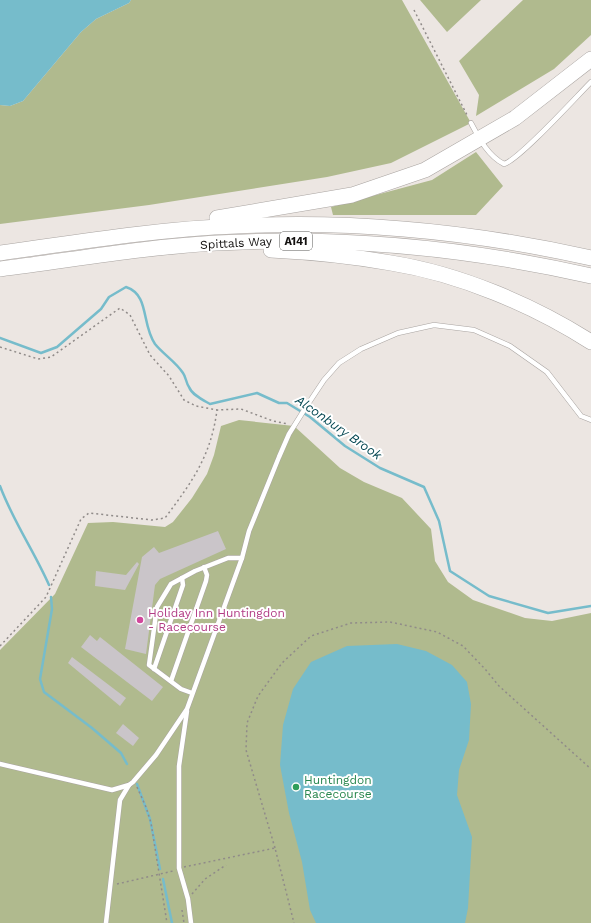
<svg xmlns="http://www.w3.org/2000/svg" width="591" height="923" font-family="'Work Sans',sans-serif">
  <rect width="100%" height="100%" fill="#ece6e2"/>
  <!-- green -->
  <g fill="#b0ba8e">
    <path d="M131,0h271l69,123 -80,40 -64,14 -178,28 -149,19v-119l10,1 13,-5 58,-69 15,-13 33,-16z"/>
    <path d="M420,0h61l-34,32z"/>
    <path d="M523,0h68v35l-37,34 -78,47 3,-21 -20,-34z"/>
    <path d="M476,152l27,34 -27,29h-143l-2,-8 101,-27z"/>
    <path d="M239,420l55,6 46,42 24,14 38,16 29,31 4,32 13,21 25,18 52,18 27,3 39,-8v310h-591v-273l55,-56 33,-71 25,-1 52,5 8,-5 19,-24 15,-24 7,-19 7,-29z"/>
  </g>
  <!-- water -->
  <g fill="#76bccb">
    <path d="M0,0h131l-2,3 -33,16 -15,13 -58,69 -13,5 -10,-1z"/>
    <path d="M397,644l29,7 26,14 15,17 4,22 -2,36 -10,30 -2,25 15,42 -4,71 -3,15h-149l-6,-13 -8,-48 -13,-49 -9,-48 3,-40 10,-36 18,-27 36,-16z"/>
  </g>
  <g fill="none" stroke-linecap="round" stroke-linejoin="round">
    <!-- stream -->
    <g stroke="#76bccb" stroke-width="2.5">
      <path d="M0,338l41,15 16,-6 44,-38 8,-12 17,-10c24,8 15,37 29,57 8,10 21,18 28,29 3,4 3,10 6,14 3,8 14,13 21,17l47,-11 22,10h8l23,14 35,29 35,22 44,19 15,34 11,50 39,25 59,17 43,-7"/>
      <path d="M0,486c13,35 34,65 49,99"/>
      <path d="M51,597l1,12 -12,70 4,13 48,36 29,25 6,11"/>
      <path d="M137,784l13,35 10,50"/>
      <path d="M163,879l9,44"/>
    </g>
  </g>
  <!-- building -->
  <g fill="#cac5c9">
    <path d="M218,531l8,18 -66,30 -5,6 -9,69 -21,-5 17,-92 12,-10 5,6z"/>
    <path d="M137,562l2,2 -14,26 -30,-4 1,-15 30,4z"/>
    <path d="M90,635l7,6 3,-4 63,50 -11,14 -71,-54z"/>
    <path d="M72,657l54,41 -6,8 -52,-43z"/>
    <path d="M123,724l16,14 -6,8 -17,-13z"/>
  </g>
  <g fill="none" stroke-linecap="round" stroke-linejoin="round">
    <!-- service casing -->
    <g stroke="#a9a4a1" stroke-width="5.5">
      <g id="service">
        <path d="M471,123c8,15 17,33 33,41 15,-4 72,-67 87,-82"/>
        <path d="M154,669l29,-84 -1,-7"/>
        <path d="M171,681l35,-100 1,-6 -3,-8"/>
        <path d="M192,693l-11,-4 -32,-24 8,-58 14,-23 24,-13 33,-13h14"/>
        <path d="M187,711l-8,55v102l9,31 3,24"/>
        <path d="M0,764l112,26 17,-5 4,-3 23,-27 31,-46 55,-151 7,-27 30,-74 10,-23 17,-27 18,-27 15,-17 22,-14 37,-16 36,-8 40,5 36,16 37,26 34,44 10,4"/>
        <path d="M106,923l14,-123 9,-15"/>
      </g>
    </g>
    <!-- trunk casing -->
    <g stroke="#a9a4a1" stroke-width="16">
      <g id="trunk">
        <path d="M217,218l135,-23 73,-25 90,-52 76,-59"/>
        <path d="M271,250c40,2 81,6 120,13 69,11 142,42 200,79"/>
        <path d="M0,253c79,-11 158,-24 237,-27 119,-6 238,6 354,32"/>
        <path d="M0,269c72,-9 144,-22 216,-26 126,-7 252,5 375,33"/>
      </g>
    </g>
    <!-- path -->
    <g stroke="#908b89" stroke-width="1.5" stroke-dasharray="2 3" stroke-linecap="butt">
      <path d="M414,10l54,107"/>
      <path d="M0,347l38,12 13,-2 69,-49 10,7 20,40 19,21 15,24 12,6 21,4"/>
      <path d="M0,646l46,-49 35,-78 8,-6 63,7 13,-2c27,-36 46,-62 52,-108l24,-1 32,12 15,3"/>
      <path d="M137,787l9,20 5,16 16,100"/>
      <path d="M275,848l-29,-98 1,-27 11,-27 24,-33 29,-27 40,-13 39,-1 47,10 26,14 22,23 14,17 92,83"/>
      <path d="M184,867l91,-19 19,75"/>
      <path d="M117,884l56,-13"/>
      <path d="M192,894l13,-15 21,-14"/>
      <path d="M182,910l2,13"/>
    </g>
    <!-- service -->
    <use href="#service" stroke="#fff" stroke-width="4.5"/>
    <!-- trunk -->
    <use href="#trunk" stroke="#fff" stroke-width="15"/>
  </g>
  <!-- markers -->
  <circle fill="#d1479c" stroke="#fff" stroke-width="1.5" cx="140" cy="620" r="4"/>
  <circle fill="#2e9e5b" stroke="#fff" stroke-width="1.5" cx="296" cy="787" r="4"/>
  <g text-anchor="middle" stroke-width="4" stroke-linejoin="round" paint-order="stroke">
    <!-- shield labels -->
    <rect fill="#fff" stroke="#595857" stroke-width="1" x="280" y="232" width="32" height="18" rx="3"/>
    <g font-size="11" font-weight="bold" fill="#12100f">
      <text x="296" y="245">A141</text>
    </g>
    <!-- street labels -->
    <g font-size="12" fill="#12100f" stroke="#fff">
      <text transform="translate(236 243) rotate(-3)" y="4">Spittals Way</text>
    </g>
    <!-- hotel labels -->
    <g font-size="12" fill="#b23c85" stroke="#fff" text-anchor="start">
      <text x="148" y="617">Holiday Inn Huntingdon<tspan x="148" dy="14">- Racecourse</tspan></text>
    </g>
    <!-- leisure labels -->
    <g font-size="12" fill="#27864d" stroke="#fff" text-anchor="start">
      <text x="304" y="784">Huntingdon<tspan x="304" dy="14">Racecourse</tspan></text>
    </g>
    <!-- water labels -->
    <g font-size="13" font-style="italic" fill="#044752" stroke="#fff">
      <text transform="translate(339 427) rotate(35)" y="5">Alconbury Brook</text>
    </g>
  </g>
</svg>
